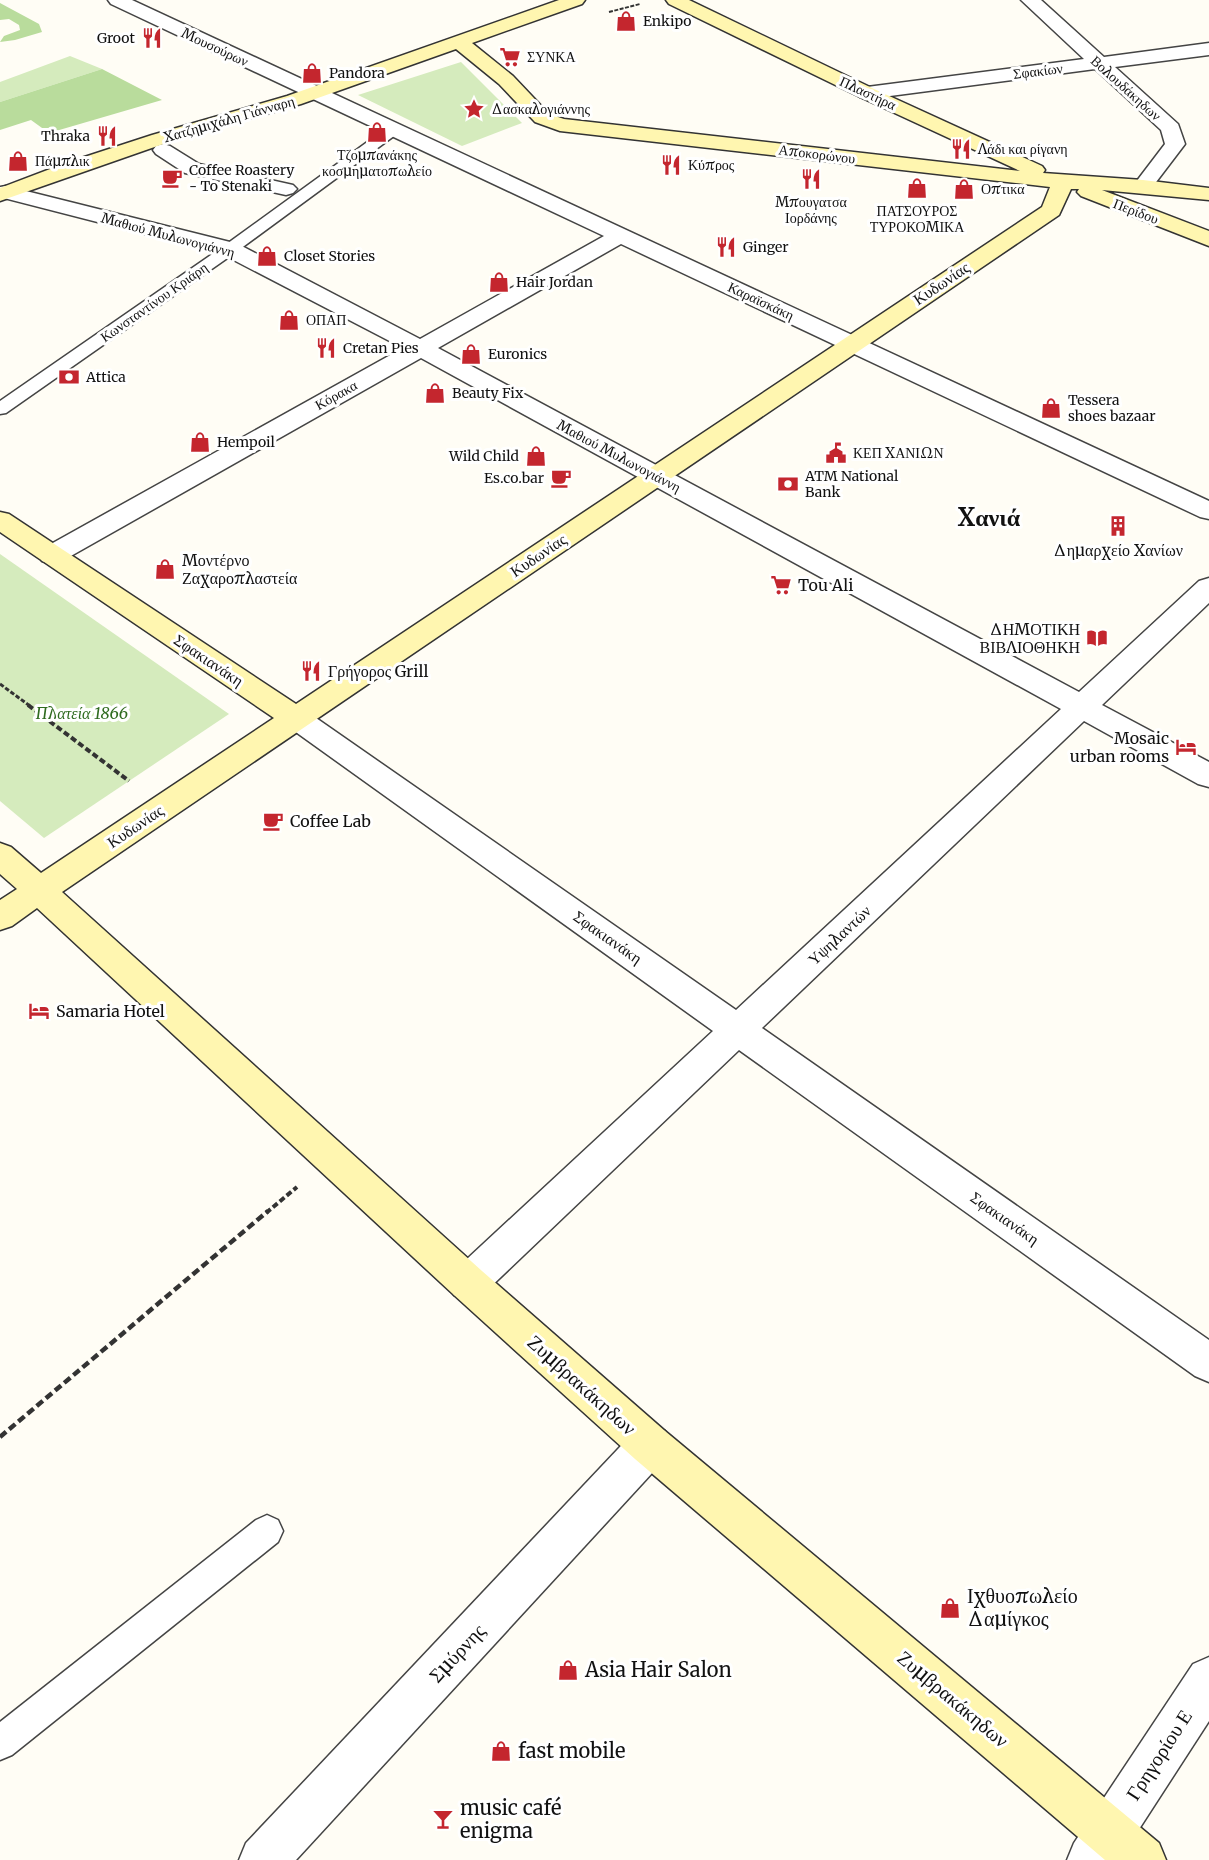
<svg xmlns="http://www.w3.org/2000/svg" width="1209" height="1860" font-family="Merriweather,serif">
  <rect width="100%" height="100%" fill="#fffdf5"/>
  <!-- green -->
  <g fill="#d5ebbd">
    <path d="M70,56l32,13 -102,33v-20z"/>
    <path d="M461,62l61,61 -60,23 -104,-51z"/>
    <path d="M0,554l229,160 -185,124 -44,-37z"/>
  </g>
  <!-- forest -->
  <g fill="#b9dc9c">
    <path d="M0,3l39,21 3,8 -27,8 -15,2 4,-6 16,-6 -1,-5 -10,-6 -9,1z"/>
    <path d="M102,69l60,31 -113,33 -18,-13 -31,10v-28z"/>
  </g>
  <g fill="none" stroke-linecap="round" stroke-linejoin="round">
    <!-- lane casing -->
    <g stroke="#444" stroke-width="3">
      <g id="lane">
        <path d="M393,126l7,4 -2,3 -162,119 -230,161 -6,1v-13l224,-155 164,-119z"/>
        <path d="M267,1515l11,5 5,11 -5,11 -266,213 -12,5v-38l256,-202z"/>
      </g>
    </g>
    <!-- street casing -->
    <g stroke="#444" stroke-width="3">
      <g id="street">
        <path d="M108,0h24l1077,501v18l-9,-2 -579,-273 -183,104 641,344 120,-111 10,-3v25l-107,102 107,57v25l-11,-3 -114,-63 -322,307 447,312v42l-14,-6 -456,-326 -257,245 -14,6 -14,-6 -5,-12 5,-12 259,-240 -427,-306 -5,-7 5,-7 10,-3 10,3 430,299 325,-301 -640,-351 -359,203 -10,3 -10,-3 -3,-6 3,-6 361,-201 -181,-94 -222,-57v-10l6,-1 232,58 182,95 184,-103 -493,-232z"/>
        <path d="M1021,0h20l63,57 105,-14v12l-94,12 63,57 7,20 -35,46 -7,2 -7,-2 -3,-4 32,-42 -4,-14 -66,-61 -228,30 -7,-2 -3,-4 3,-4 7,-2 217,-28z"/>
        <path d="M163,144l7,2 29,18 94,21 4,4 -4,4 -7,2 -101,-22 -29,-19 -3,-4 3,-4z"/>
        <path d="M650,1425l15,6 6,14 -6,14 -369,401h-57l7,-17 389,-412z"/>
        <path d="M1209,1657v64l-90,139h-52l7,-17 119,-179z"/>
      </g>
    </g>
    <!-- secondary casing -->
    <g stroke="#333" stroke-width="3">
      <path id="secondary" d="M559,0h26l-3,4 -110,39 41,33 36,38 15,5 456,52 -160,-74 -191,-93 -3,-4h23l185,89 168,77 3,4 -2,3 100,7 66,8v12l-107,-10 107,41v15l-128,-50 -4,-4 2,-3h-8l-12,26 -997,677 420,379 183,160 494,412 7,17h-61l-470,-401 -181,-164 -417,-387 -25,18 -12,4v-30l17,-11 -17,-15v-31l11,4 30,26 233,-155 -274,-186v-20l9,2 287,190 746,-497 8,-20 -490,-56 -25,-9 -36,-38 -43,-35 -155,55 -135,39 -166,58v-13l66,-25 86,-28 135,-39z"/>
    </g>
    <!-- path-far3 -->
    <path stroke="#333" stroke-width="2" stroke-dasharray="4 1.5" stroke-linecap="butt" d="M609,12l31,-8"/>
    <!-- path-far2 -->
    <path stroke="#333" stroke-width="3" stroke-dasharray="4.5 2" stroke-linecap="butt" d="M0,684l30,22"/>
    <!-- path-far1 -->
    <g stroke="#333" stroke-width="4" stroke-dasharray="6 3" stroke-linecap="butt">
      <path d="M28,705l101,76"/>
      <path d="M266,1213l31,-26"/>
    </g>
    <!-- path -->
    <path stroke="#333" stroke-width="4.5" stroke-dasharray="8 4" stroke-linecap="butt" d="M0,1437l268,-226"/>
    <!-- lane -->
    <use href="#lane" fill="#fff" fill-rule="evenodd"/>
    <!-- street -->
    <use href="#street" fill="#fff" fill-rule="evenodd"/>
    <!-- secondary -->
    <use href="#secondary" fill="#fff6b0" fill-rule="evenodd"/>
  </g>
  <!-- icons -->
  <defs>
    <g id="shop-bare" transform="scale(1.62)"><path d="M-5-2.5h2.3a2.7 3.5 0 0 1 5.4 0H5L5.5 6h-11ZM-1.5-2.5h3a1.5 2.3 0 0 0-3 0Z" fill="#c4262e" stroke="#fff" stroke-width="2.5" paint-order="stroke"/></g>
    <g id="restaurant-bare" transform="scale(1.62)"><path d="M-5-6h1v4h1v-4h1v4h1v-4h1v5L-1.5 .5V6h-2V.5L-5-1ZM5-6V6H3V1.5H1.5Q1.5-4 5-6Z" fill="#c4262e" stroke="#fff" stroke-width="2.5" paint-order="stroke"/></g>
    <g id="supermarket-bare" transform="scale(1.62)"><path d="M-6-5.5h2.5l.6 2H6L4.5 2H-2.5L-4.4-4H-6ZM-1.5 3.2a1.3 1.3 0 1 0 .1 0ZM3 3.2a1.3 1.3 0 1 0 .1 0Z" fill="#c4262e" stroke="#fff" stroke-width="2.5" paint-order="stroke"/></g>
    <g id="sight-bare" transform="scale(1.62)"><path d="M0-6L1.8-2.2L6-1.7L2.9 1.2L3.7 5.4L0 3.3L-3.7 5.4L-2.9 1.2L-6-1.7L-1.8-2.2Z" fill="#c4262e" stroke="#fff" stroke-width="2.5" paint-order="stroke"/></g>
    <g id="cafe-bare" transform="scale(1.62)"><path d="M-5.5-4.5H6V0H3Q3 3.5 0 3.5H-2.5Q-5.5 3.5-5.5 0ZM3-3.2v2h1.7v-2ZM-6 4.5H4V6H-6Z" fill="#c4262e" stroke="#fff" stroke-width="2.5" paint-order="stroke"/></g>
    <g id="bank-bare" transform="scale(1.62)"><path d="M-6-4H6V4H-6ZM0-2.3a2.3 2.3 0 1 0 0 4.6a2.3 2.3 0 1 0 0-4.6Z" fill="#c4262e" stroke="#fff" stroke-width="2.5" paint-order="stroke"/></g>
    <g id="civic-bare" transform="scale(1.62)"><path d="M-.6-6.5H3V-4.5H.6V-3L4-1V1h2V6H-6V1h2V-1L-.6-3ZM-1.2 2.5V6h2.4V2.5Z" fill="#c4262e" stroke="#fff" stroke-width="2.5" paint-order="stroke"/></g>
    <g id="building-bare" transform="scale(1.62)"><path d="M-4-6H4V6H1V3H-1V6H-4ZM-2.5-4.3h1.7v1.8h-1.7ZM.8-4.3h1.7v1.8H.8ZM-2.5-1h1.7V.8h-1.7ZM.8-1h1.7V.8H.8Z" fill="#c4262e" stroke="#fff" stroke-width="2.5" paint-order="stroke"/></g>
    <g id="library-bare" transform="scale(1.62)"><path d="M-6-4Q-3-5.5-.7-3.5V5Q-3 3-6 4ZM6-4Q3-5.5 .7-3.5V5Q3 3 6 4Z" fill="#c4262e" stroke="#fff" stroke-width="2.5" paint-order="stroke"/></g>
    <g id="hotel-bare" transform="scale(1.62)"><path d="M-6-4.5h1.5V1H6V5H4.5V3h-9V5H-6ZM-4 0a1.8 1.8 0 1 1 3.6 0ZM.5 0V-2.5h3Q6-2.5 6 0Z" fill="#c4262e" stroke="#fff" stroke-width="2.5" paint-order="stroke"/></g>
    <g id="bar-bare" transform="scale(1.62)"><path d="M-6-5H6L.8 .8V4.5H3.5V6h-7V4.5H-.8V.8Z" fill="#c4262e" stroke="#fff" stroke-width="2.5" paint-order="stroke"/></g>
  </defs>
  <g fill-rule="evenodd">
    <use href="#shop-bare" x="626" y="21"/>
    <use href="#restaurant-bare" x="152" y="38"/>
    <use href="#supermarket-bare" x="510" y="57"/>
    <use href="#shop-bare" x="312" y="73"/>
    <use href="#sight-bare" x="474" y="109"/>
    <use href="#shop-bare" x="377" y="132"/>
    <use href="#restaurant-bare" x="107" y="136"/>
    <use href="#restaurant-bare" x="961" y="149"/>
    <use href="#shop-bare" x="18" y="161"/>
    <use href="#restaurant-bare" x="671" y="165"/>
    <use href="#cafe-bare" x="172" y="178"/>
    <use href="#restaurant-bare" x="811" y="179"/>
    <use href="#shop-bare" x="917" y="188"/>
    <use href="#shop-bare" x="964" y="189"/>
    <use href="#restaurant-bare" x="726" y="247"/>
    <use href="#shop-bare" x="267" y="256"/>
    <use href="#shop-bare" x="499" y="282"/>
    <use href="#shop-bare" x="289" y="320"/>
    <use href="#restaurant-bare" x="326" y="348"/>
    <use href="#shop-bare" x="471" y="354"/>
    <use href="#bank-bare" x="69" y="377"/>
    <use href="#shop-bare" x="435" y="393"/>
    <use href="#shop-bare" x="1051" y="408"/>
    <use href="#shop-bare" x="200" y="442"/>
    <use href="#civic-bare" x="836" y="453"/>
    <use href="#shop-bare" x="536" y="456"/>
    <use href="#cafe-bare" x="561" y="478"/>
    <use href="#bank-bare" x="788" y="484"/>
    <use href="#building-bare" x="1118" y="526"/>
    <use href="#shop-bare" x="165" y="569"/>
    <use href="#supermarket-bare" x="781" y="585"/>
    <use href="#library-bare" x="1097" y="638"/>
    <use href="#restaurant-bare" x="311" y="671"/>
    <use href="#hotel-bare" x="1186" y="747"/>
    <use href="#cafe-bare" x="273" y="821"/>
    <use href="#hotel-bare" x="39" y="1011"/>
    <use href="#shop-bare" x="950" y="1608"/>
    <use href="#shop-bare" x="568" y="1670"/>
    <use href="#shop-bare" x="501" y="1751"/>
    <use href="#bar-bare" x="443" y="1819"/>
  </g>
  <g text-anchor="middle" stroke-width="6" stroke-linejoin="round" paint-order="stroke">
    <!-- far-poi labels -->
    <g font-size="14" fill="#111" stroke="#fff" text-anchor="start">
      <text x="643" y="26">Enkipo</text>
      <text x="135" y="43" text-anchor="end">Groot</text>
      <text x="527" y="62">ΣΥΝΚΑ</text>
      <text x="329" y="78">Pandora</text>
      <text x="491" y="114">Δασκαλογιάννης</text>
      <text x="90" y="141" text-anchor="end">Thraka</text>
      <text x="978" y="154">Λάδι και ρίγανη</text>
      <text x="377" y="160" text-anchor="middle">Τζομπανάκης<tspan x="377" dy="16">κοσμηματοπωλείο</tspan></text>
      <text x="35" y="166">Πάμπλικ</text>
      <text x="688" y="170">Κύπρος</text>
      <text x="189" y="175">Coffee Roastery<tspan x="189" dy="16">- To Stenaki</tspan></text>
      <text x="981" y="194">Οπτικα</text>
      <text x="811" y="207" text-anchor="middle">Μπουγατσα<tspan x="811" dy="16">Ιορδάνης</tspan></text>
      <text x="917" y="216" text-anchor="middle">ΠΑΤΣΟΥΡΟΣ<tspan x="917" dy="16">ΤΥΡΟΚΟΜΙΚΑ</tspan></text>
      <text x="743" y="252">Ginger</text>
      <text x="284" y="261">Closet Stories</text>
      <text x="516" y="287">Hair Jordan</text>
      <text x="306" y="325">ΟΠΑΠ</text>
      <text x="343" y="353">Cretan Pies</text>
      <text x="488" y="359">Euronics</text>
      <text x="86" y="382">Attica</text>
      <text x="452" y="398">Beauty Fix</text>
      <text x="1068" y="405">Tessera<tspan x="1068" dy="16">shoes bazaar</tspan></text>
      <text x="217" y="447">Hempoil</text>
      <text x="853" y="458">ΚΕΠ ΧΑΝΙΩΝ</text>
      <text x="519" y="461" text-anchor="end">Wild Child</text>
      <text x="805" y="481">ATM National<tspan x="805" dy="16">Bank</tspan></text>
      <text x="544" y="483" text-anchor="end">Es.co.bar</text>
    </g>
    <!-- far-street labels -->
    <g font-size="14" fill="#111" stroke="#fff">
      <text transform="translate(215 47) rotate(25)" y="5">Μουσούρων</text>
      <text transform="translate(1038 71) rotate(-7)" y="5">Σφακίων</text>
      <text transform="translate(1126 88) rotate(42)" y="5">Βολουδάκηδων</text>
      <text transform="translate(868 93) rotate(25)" y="5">Πλαστήρα</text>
      <text transform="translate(229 119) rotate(-16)" y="5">Χατζημιχάλη Γιάνναρη</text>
      <text transform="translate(817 154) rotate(7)" y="5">Αποκορώνου</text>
      <text transform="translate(1136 211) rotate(21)" y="5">Περίδου</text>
      <text transform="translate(168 235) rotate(15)" y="5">Μαθιού Μυλωνογιάννη</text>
      <text transform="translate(761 301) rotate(25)" y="5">Καραϊσκάκη</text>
      <text transform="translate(154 302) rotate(-35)" y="5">Κωνσταντίνου Κριάρη</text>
      <text transform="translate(336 395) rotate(-29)" y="5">Κόρακα</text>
      <text transform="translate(619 456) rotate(28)" y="5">Μαθιού Μυλωνογιάννη</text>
    </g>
    <!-- street labels -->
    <g font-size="16" fill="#111" stroke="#fff">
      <text transform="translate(941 283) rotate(-34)" y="6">Κυδωνίας</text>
      <text transform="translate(538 555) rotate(-34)" y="6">Κυδωνίας</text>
      <text transform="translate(209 660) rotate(34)" y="6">Σφακιανάκη</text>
      <text transform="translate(135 826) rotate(-34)" y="6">Κυδωνίας</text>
      <text transform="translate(839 935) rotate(-43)" y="6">Υψηλαντών</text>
      <text transform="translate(608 937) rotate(35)" y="6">Σφακιανάκη</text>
      <text transform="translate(1005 1218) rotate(35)" y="6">Σφακιανάκη</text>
    </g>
    <!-- poi labels -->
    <g font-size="16" fill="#111" stroke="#fff" text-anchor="start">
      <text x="1118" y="556" text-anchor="middle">Δημαρχείο Χανίων</text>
      <text x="182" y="566">Μοντέρνο<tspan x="182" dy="18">Ζαχαροπλαστεία</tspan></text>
      <text x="798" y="591">Tou Ali</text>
      <text x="1080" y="635" text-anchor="end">ΔΗΜΟΤΙΚΗ<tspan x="1080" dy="18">ΒΙΒΛΙΟΘΗΚΗ</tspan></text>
      <text x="328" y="677">Γρήγορος Grill</text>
      <text x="1169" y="744" text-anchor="end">Mosaic<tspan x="1169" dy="18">urban rooms</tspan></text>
      <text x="290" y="827">Coffee Lab</text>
      <text x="56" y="1017">Samaria Hotel</text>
    </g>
    <!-- park labels -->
    <g font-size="16" font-style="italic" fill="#2f6b1f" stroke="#fff">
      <text x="82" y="719">Πλατεία 1866</text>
    </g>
    <!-- near-street labels -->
    <g font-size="20" fill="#111" stroke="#fff">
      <text transform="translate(582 1385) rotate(42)" y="7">Ζυμβρακάκηδων</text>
      <text transform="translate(457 1653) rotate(-47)" y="7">Σμύρνης</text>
      <text transform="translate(953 1699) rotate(40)" y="7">Ζυμβρακάκηδων</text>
      <text transform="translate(1159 1755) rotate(-57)" y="7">Γρηγορίου Ε</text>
    </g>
    <!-- near-poi labels -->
    <g font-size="20" fill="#111" stroke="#fff" text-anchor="start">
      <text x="967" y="1603">Ιχθυοπωλείο<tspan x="967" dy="23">Δαμίγκος</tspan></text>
      <text x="585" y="1677">Asia Hair Salon</text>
      <text x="518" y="1758">fast mobile</text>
      <text x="460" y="1815">music café<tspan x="460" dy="23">enigma</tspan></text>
    </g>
    <!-- far-town labels -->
    <g font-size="24" font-weight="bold" fill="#111" stroke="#fff">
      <text x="989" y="526">Χανιά</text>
    </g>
  </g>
</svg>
